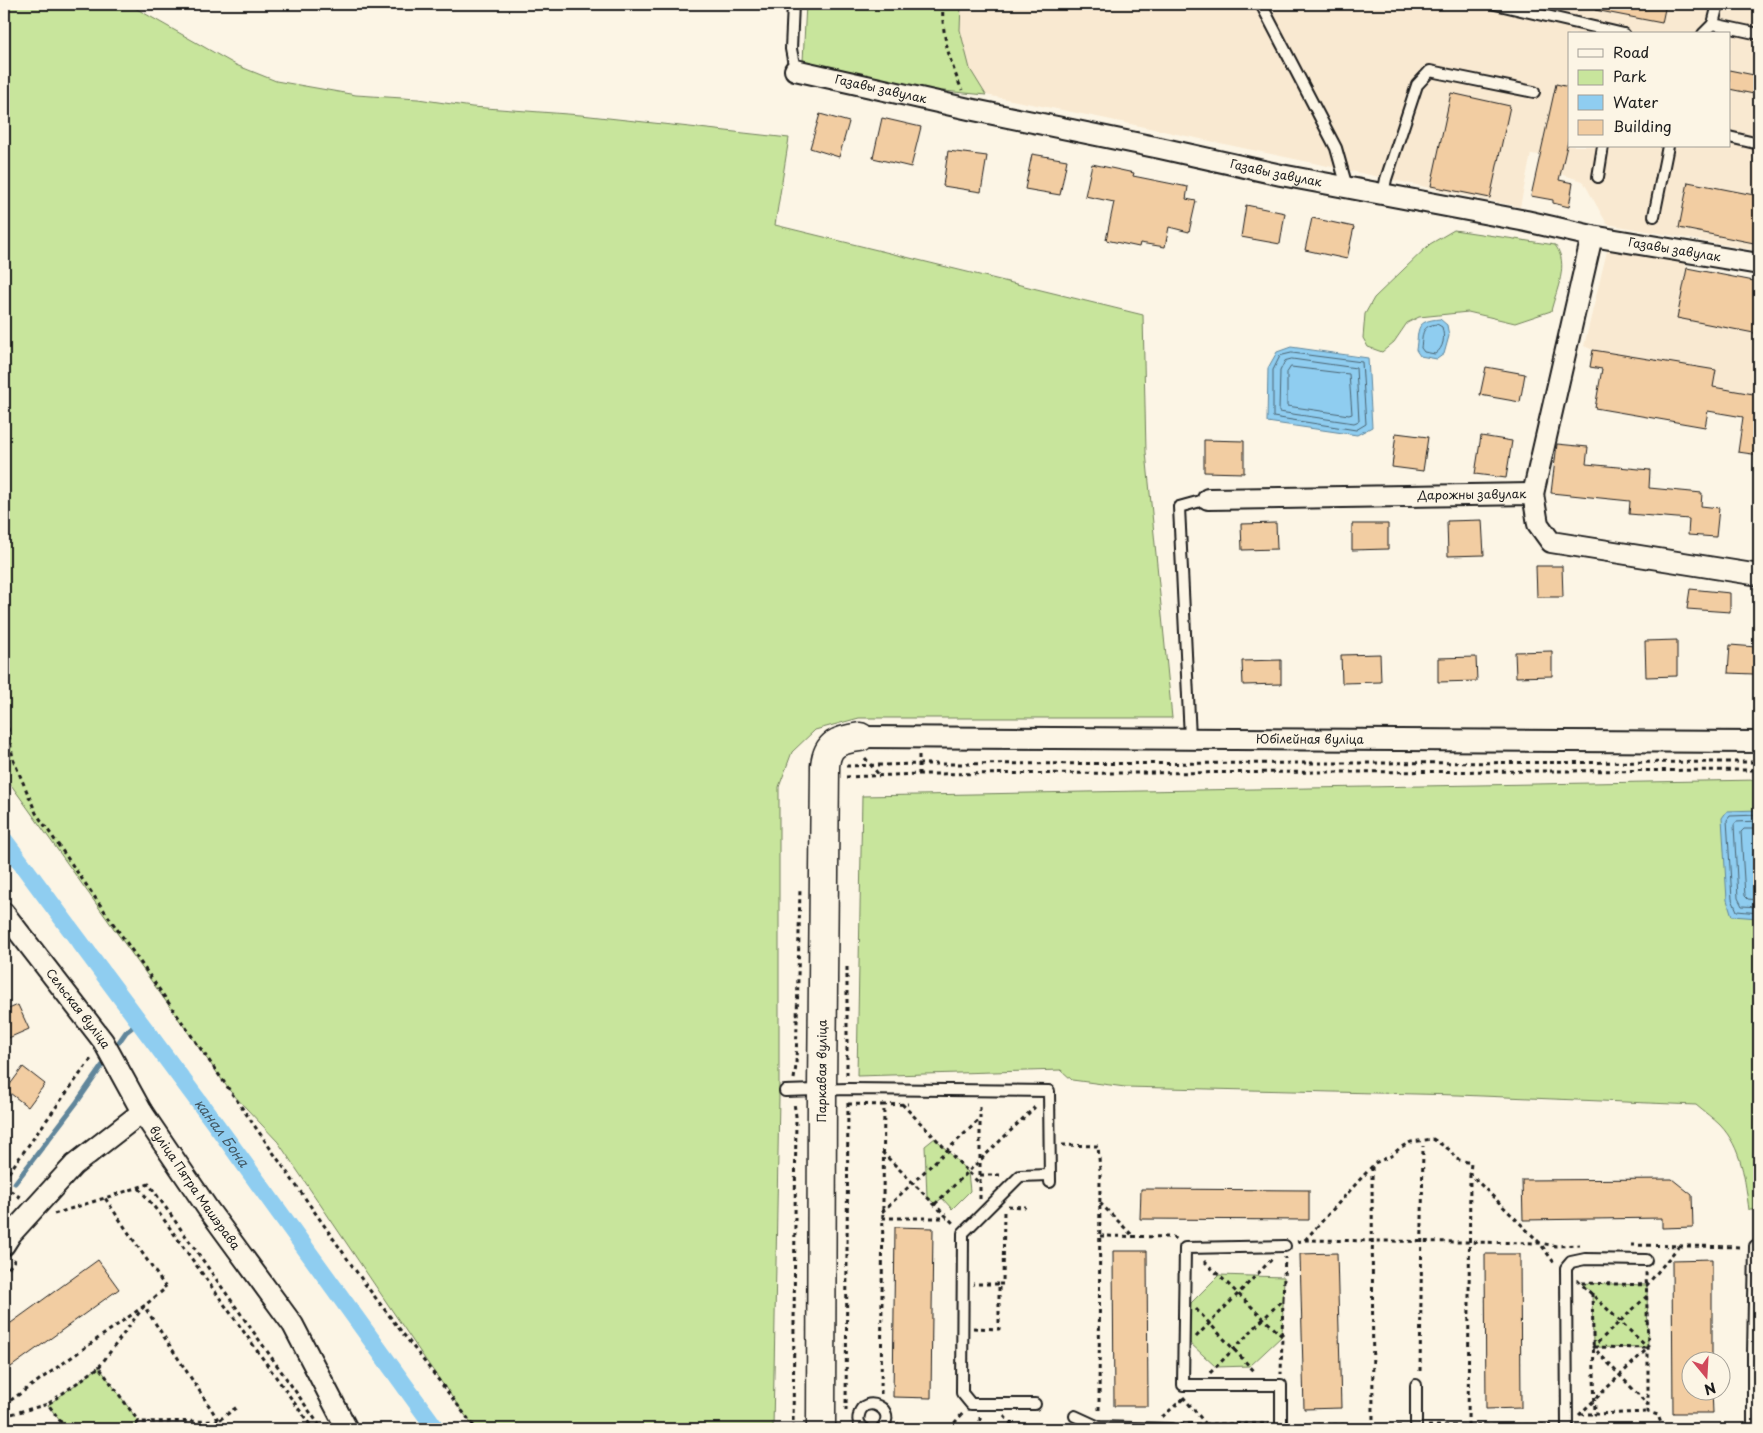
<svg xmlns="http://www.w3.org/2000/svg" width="1763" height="1433" font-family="'Playpen Sans',sans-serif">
  <rect width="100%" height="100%" fill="#fcf5e5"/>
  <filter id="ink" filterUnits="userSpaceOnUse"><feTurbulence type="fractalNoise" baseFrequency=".02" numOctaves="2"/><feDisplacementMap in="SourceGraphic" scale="10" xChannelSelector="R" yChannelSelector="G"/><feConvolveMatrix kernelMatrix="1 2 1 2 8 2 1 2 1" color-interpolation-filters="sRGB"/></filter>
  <g filter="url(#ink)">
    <!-- built -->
    <g fill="#f9e9d1" fill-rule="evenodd">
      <path d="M961,4h798v247l-152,-27 -24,-43 -23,-7 -20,-19 -9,-1 -11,53 -418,-89 -116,-23 -16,-26 -10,-39zM1569,34h160v112h-160z"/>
      <path d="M1613,248l71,15 3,5 72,14v137l-42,-7 -4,-24 -123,-21 3,-17 -9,-4 23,-95z"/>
    </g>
    <!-- green -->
    <g fill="#c8e59c" stroke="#72805c">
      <path d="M4,4h124l108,61 40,16 80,14 62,4 54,8 109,8 208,23 -14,87 368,90 3,137 26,266h-313l-44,12 -23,22 -13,35v310l-6,332h-298l-48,-67 -149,-220 -48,-51 -226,-316z"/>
      <path d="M806,4h155l-1,26 10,39 16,26 -53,-5 -130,-29z"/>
      <path d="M1454,230l101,15c15,19 1,45 -4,66l-36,12 -47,-11 -49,5 -12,6 -13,19 -12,10 -14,-5 -5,-9 2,-24 9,-16 56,-54z"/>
      <path d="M1759,780v430h-10c-4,-30 -7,-62 -29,-85 -7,-7 -16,-13 -24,-20l-238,-10 -333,-8 -53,-7 -11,-10 -204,6 5,-280z"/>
      <path d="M935,1138l33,34 2,19 -18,18 -10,-11 -7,6 -8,-7 -2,-51z"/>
      <path d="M1219,1275l65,2 -2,59 -32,30 -34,1 -26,-24 1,-40z"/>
      <path d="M1581,1283l66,2 1,63 -55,-1 -1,-54z"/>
      <path d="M99,1367l40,55 -10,7h-63l-18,-24z"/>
    </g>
    <!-- water -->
    <g fill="#8fcdf0" stroke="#61869b">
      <path d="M1440,319l7,6 2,11 -5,18 -7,5 -17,-3 -4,-6c3,-22 -1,-29 24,-31z"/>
      <path d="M1291,347l77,11 4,69 -15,8 -90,-13 1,-54 9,-16z"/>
      <path d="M1759,810v108l-27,-2 -5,-16 -5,-82 5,-7z"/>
    </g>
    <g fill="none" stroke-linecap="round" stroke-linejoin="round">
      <!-- shore -->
      <g stroke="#4a6371" stroke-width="1">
        <path d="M1437,324l5,3c3,10 2,21 -7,27l-11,-2 -3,-4c2,-15 0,-22 16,-24z"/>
        <path d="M1292,353l70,9 4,62 -10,6 -83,-13v-47l7,-14z"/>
        <path d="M1292,359l64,9 3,53 -5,2 -75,-11 1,-41 5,-10z"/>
        <path d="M1291,367l58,7 3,40 -3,1 -62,-9v-33z"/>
        <path d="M1759,815l-29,1 -3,4 5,79 5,12 22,2"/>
        <path d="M1759,821l-23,1 -2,3 4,73 4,8 17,1"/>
        <path d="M1759,829h-15l-3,3 4,64 3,3 11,1"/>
      </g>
      <!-- stream -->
      <g stroke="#61869b" stroke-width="5">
        <path d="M119,1042l7,-10 13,-10"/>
        <path d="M15,1183l62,-81 25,-36"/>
      </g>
      <!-- canal -->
      <path stroke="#8fcdf0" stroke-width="18" id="s1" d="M4,840l218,293 214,296"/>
    </g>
    <!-- building -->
    <g fill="#f2cda2" stroke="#1c1c1c">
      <path d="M1596,4h70l-4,19 -67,-13z"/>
      <path d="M1729,70l30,6v19l-30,-6z"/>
      <path d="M1556,84l13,3v50l-10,43 14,3 -4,24 -16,-4v-3l-22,-4z"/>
      <path d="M1451,93l59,13 -20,92 -59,-12z"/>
      <path d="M820,114l29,8 -10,35 -29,-9z"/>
      <path d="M882,118l39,9 -10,40 -38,-9z"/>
      <path d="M948,151l39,5 -6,36 -38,-6z"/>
      <path d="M1032,154l35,6 -7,35 -35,-6z"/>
      <path d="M1092,164l42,9 -1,3 55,11 -2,12 10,2 -7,31 -20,-5 -4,20 -25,-4 -1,4 -33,-7 8,-38 -29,-6z"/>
      <path d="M1688,182l71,14v48l-80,-16z"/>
      <path d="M1246,205l39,8 -5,31 -39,-7z"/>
      <path d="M1312,218l42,9 -7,32 -42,-9z"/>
      <path d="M1687,268l72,14v52l-82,-16z"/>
      <path d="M1593,350l123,20 -3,17 46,8v60l-21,-3 5,-35 -35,-6 -3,16 -110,-19 7,-39 -12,-2z"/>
      <path d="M1486,367l39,7 -5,28 -40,-7z"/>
      <path d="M1396,433l32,4 -5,34 -31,-4z"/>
      <path d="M1481,436l31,5 -6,37 -31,-4z"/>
      <path d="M1204,440l40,1v32l-40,-1z"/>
      <path d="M1557,444l31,3 -2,17 64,6 -1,18 53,5 -1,13 18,2 -3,29 -28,-2 1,-16 -60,-5 1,-13 -79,-8z"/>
      <path d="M1482,520l2,35 -36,1 -1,-35z"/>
      <path d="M1276,523l1,26 -35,1 -1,-26z"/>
      <path d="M1352,524h36v25l-36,1z"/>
      <path d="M1536,566h26l1,31h-26z"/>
      <path d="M1690,589l40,4v19l-43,-3z"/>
      <path d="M1677,640v36l-31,1 -1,-36z"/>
      <path d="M1730,645l26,2 -2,27 -26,-1z"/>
      <path d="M1552,651v25l-36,1 -1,-25z"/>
      <path d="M1380,654l1,28 -39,1 -1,-28z"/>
      <path d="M1476,657l1,24 -39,1v-24z"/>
      <path d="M1281,660v24l-38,1 -1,-24z"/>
      <path d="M18,1005l11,24 -25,11v-29z"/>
      <path d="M23,1067l22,17 -17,23 -22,-17z"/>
      <path d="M1672,1179l20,16 1,32 -31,1v-10l-139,2 -1,-40z"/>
      <path d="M1141,1189l168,1v30l-169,-1z"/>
      <path d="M895,1227l38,1 -2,170 -38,-1z"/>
      <path d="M1113,1251h34l1,155h-34z"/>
      <path d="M1337,1253l4,155 -37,1 -4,-155z"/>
      <path d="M1485,1254h35l1,154 -35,1z"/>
      <path d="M1712,1259v101h-22v30h22l1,23h-40l-1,-153z"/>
      <path d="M98,1260l21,29 -115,83v-44z"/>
    </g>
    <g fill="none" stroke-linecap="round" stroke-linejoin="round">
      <!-- lane casing -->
      <g stroke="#1c1c1c" stroke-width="14">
        <g id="lane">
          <path d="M793,4l-2,45 4,21"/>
          <path d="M1261,4l75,144 11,39"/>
          <path d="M1495,4l129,30"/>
          <path d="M1718,4l-5,20 46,10"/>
          <path d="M1703,34l10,-10"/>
          <path d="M1729,137l30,7"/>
          <path d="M1598,177l5,-31"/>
          <path d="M1383,194l3,-15 31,-94 13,-14 104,21"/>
          <path d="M1654,216l14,-70"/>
          <path d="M1190,738l-11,-231 29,-8"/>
          <path d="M785,1091l63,-2 201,2 1,91"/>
          <path d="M1035,1404h-64l-9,-11 1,-160 57,-57 29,-1"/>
          <path d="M1075,1416l24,11 72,2"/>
          <path d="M865,1429c-5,-3 -8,-8 -6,-14 4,-22 41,-6 22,14"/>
          <path d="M1281,1429v-44h-98l2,-137 100,-2"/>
          <path d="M1416,1429v-44"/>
          <path d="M1567,1429l-1,-161 5,-6 14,-3 61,1"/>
          <path d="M1753,1429v-75l2,-108h4"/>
        </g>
      </g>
      <!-- street casing -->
      <g stroke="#1c1c1c" stroke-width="24">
        <g id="street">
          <path id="s2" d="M795,70l174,39 191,39 121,27 245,46 66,15 167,28"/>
          <path d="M1533,494l59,-258"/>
          <path id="s3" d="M1208,499l325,-5 5,30 13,18 208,33"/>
          <path id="s4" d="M860,737l899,5"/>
          <path id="s5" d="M4,913l99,128 39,71 66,97 85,116 54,104"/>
          <path d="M4,1245l7,-11 63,-69 68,-53"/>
        </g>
      </g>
      <!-- secondary casing -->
      <g stroke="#1c1c1c" stroke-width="31">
        <g id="secondary">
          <path id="s6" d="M821,1429l1,-339 3,-324c2,-23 14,-26 35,-29"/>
        </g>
      </g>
      <!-- path -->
      <g stroke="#1c1c1c" stroke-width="3" stroke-dasharray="4 4" stroke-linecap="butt">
        <path d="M943,4c-2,29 7,59 19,86"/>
        <path d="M4,704l9,55 23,54 329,471 111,145"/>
        <path d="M919,755v19"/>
        <path d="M865,758l15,18"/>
        <path d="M846,766l73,-2 840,-2"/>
        <path d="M846,777l73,-3 840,-4"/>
        <path d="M847,967v109"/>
        <path d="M794,1079l2,-13 4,-178"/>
        <path d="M848,1104l36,1"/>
        <path d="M902,1104l78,80"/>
        <path d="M1062,1145l36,1 2,24 -1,244"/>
        <path d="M882,1152l73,73"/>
        <path d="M1372,1167l1,258"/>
        <path d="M980,1175h22"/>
        <path d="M4,1179l89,-123"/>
        <path d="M4,1186l17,12"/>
        <path d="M139,1188l23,29 151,212"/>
        <path d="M980,1199v-95"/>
        <path d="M1100,1203l33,33"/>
        <path d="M935,1204l100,-97"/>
        <path d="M1008,1206l18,1"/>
        <path d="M882,1212l98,-93"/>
        <path d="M54,1214l95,-30 173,245"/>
        <path d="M882,1218h65"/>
        <path d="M1100,1236l73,1 3,3"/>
        <path d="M1305,1240l70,-77 16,-7 10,-9 10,-5 22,-3 17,11 6,9 15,4 -1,11 70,69 15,21"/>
        <path d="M1297,1242l8,-2 235,3 16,3 24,-1"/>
        <path d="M1631,1245l111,2"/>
        <path d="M1204,1261l78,75 -1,38"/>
        <path d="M4,1275l11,-16"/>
        <path d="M1577,1280l71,68v64l10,3 5,14"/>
        <path d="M1582,1283l65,2 32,-39"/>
        <path d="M999,1284h4l1,-75"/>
        <path d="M1592,1293l3,121 53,-2"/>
        <path d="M1647,1296l-54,51 55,58"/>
        <path d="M1196,1309l59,63"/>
        <path d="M973,1328l26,1v-45h-26"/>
        <path d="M1282,1335l1,-36"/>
        <path d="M1196,1337l77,-79"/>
        <path d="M1594,1347l53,1"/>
        <path d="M99,1367l45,-61 75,115"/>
        <path d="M1420,1371l3,-225"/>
        <path d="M1210,1373l73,-74 2,-42"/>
        <path d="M881,1394l3,-289 24,-1"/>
        <path d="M1183,1397l22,26"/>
        <path d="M4,1405l140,-99 22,-18 -61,-90"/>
        <path d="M846,1411l2,-311"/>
        <path d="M1580,1414h15"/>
        <path d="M1579,1415l69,-67 -2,-77"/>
        <path d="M4,1416l44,-12"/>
        <path d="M1004,1416l11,12"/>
        <path d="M1162,1417l22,-19"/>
        <path d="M897,1423l2,2 117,3"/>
        <path d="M1180,1424h89"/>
        <path d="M1293,1424l111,2"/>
        <path d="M1428,1426l128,-1"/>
        <path d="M1468,1426l2,-251"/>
        <path d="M66,1429l-18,-25 51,-37 40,55"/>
        <path d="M129,1429l10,-7 79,-1"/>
        <path d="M207,1429l30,-22"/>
        <path d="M793,1429l3,-313 -2,-13"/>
        <path d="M949,1429l15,-17"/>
        <path d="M980,1429v-14"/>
        <path d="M1015,1429h56"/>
      </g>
      <!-- lane -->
      <use href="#lane" stroke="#fcf5e5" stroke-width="10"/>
      <!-- street -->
      <use href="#street" stroke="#fcf5e5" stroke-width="20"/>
      <!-- secondary -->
      <use href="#secondary" stroke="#fcf5e5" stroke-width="28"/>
    </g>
  </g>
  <g text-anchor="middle" stroke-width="4.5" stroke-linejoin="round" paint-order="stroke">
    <!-- street labels -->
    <g font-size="12" fill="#1c1c1c" stroke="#fcf5e5">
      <text dy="4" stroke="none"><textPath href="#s2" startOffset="88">Газавы завулак</textPath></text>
      <text dy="4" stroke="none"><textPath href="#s2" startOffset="492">Газавы завулак</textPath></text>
      <text dy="4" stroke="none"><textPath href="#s2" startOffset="898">Газавы завулак</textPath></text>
      <text dy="4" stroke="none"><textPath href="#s3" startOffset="264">Дарожны завулак</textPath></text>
      <text dy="4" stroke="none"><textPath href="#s4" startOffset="450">Юбілейная вуліца</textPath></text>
      <text dy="4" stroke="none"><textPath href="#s5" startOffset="121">Сельская вуліца</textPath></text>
      <text dy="4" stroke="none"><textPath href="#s6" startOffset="358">Паркавая вуліца</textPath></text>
      <text dy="4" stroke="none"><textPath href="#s5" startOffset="335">вуліца Пятра Машэрава</textPath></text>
    </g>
    <!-- water labels -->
    <g font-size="14" font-style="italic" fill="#445a66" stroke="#fcf5e5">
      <text dy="5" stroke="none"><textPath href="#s1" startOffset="365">канал Бона</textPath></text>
    </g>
  </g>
  <!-- margin -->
  <rect width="1763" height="1433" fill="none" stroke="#fcf5e5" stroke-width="20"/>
  <rect x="10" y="10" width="1743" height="1413" fill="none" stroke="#1c1c1c" stroke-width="2" filter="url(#ink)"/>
  <!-- legend -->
  <rect x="1568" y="32" width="162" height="115" fill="#fcf5e5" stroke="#a29e95"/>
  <rect x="1578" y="49" width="25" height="8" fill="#fcf5e5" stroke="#a29e95"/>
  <text x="1613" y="58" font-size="15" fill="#1c1c1c">Road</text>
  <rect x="1578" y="70" width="25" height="15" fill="#c8e59c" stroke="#a29e95"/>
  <text x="1613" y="82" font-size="15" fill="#1c1c1c">Park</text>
  <rect x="1578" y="95" width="25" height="15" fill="#8fcdf0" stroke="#a29e95"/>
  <text x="1613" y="108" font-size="15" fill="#1c1c1c">Water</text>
  <rect x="1578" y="120" width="25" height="15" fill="#f2cda2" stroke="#a29e95"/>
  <text x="1613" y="132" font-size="15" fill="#1c1c1c">Building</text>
  <!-- north arrow -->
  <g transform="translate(1706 1376) rotate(162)"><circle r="24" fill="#fcf5e5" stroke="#a29e95"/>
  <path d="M0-4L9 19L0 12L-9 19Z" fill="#d1495b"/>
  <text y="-8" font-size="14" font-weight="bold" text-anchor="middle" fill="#1c1c1c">N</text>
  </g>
</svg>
